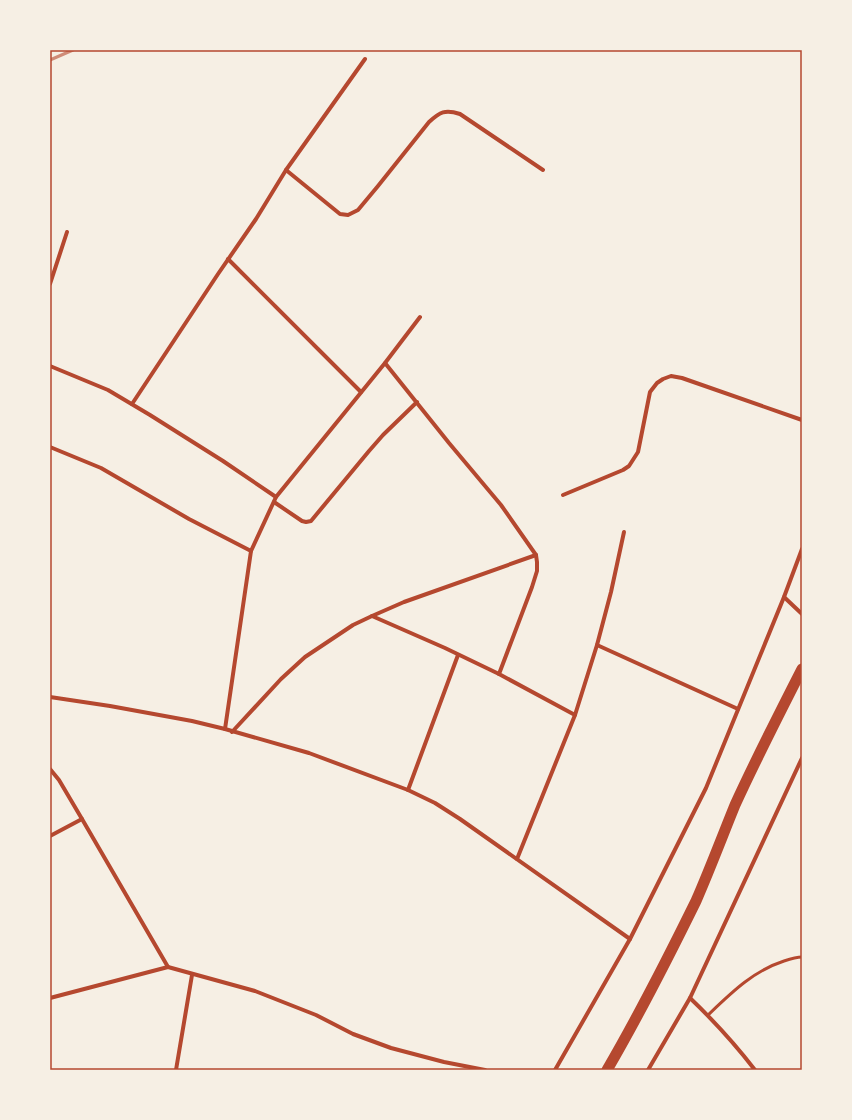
<svg xmlns="http://www.w3.org/2000/svg" width="852" height="1120" font-family="'Source Sans 3',sans-serif">
  <rect width="100%" height="100%" fill="#f6efe4"/>
  <g fill="none" stroke-linecap="round" stroke-linejoin="round">
    <!-- service -->
    <path stroke="#b5482f" stroke-width="3" d="M708,1015c23,-22 45,-44 76,-54 6,-2 12,-4 18,-4"/>
    <!-- minor -->
    <g stroke="#b5482f" stroke-width="4">
      <path d="M286,170l54,44 8,1 10,-5 20,-24 51,-64c11,-10 16,-13 31,-8l83,56"/>
      <path d="M228,259l133,133"/>
      <path d="M50,284l17,-52"/>
      <path d="M385,363l64,80 52,62 35,50 1,7v9l-5,16 -33,87 76,41 -58,144"/>
      <path d="M50,366l58,24 42,25 73,46 53,36"/>
      <path d="M132,404l86,-130 38,-55 30,-49 79,-111"/>
      <path d="M50,447l51,21 88,51 62,32 -26,178"/>
      <path d="M563,495l60,-25 6,-4 9,-14 12,-60 7,-9 6,-4 8,-3 11,2 120,42"/>
      <path d="M274,502l28,19 4,1 5,-1 58,-70 14,-16 34,-33"/>
      <path d="M251,551l25,-54 109,-134 35,-46"/>
      <path d="M784,597l18,17"/>
      <path d="M372,616l73,32 54,26"/>
      <path d="M597,645l141,64"/>
      <path d="M50,697l60,9 82,15 33,8 84,24 99,37 27,13 25,16 170,120"/>
      <path d="M575,715l22,-70 14,-53 13,-60"/>
      <path d="M232,732l49,-53 24,-22 48,-32 19,-9 32,-14 132,-47"/>
      <path d="M50,769l9,11 23,39"/>
      <path d="M408,790l50,-135"/>
      <path d="M50,836l32,-17 86,148"/>
      <path d="M50,998l118,-31 87,24 61,24 37,19 38,14 53,14 41,8"/>
      <path d="M690,998c24,23 45,46 65,72"/>
      <path d="M176,1070l16,-95"/>
      <path d="M555,1070l75,-131 76,-151 78,-191 18,-48"/>
      <path d="M648,1070l42,-72 112,-240"/>
    </g>
    <!-- trunk -->
    <path stroke="#b5482f" stroke-width="11" d="M607,1070c32,-55 61,-112 89,-169 14,-32 26,-64 39,-96 21,-46 44,-91 67,-136"/>
    <!-- rail -->
    <path stroke="#cf8b77" stroke-width="3" d="M50,60l23,-10"/>
  </g>
  <!-- border -->
  <rect width="852" height="1120" fill="none" stroke="#f6efe4" stroke-width="102"/>
  <rect x="51" y="51" width="750" height="1018" fill="none" stroke="#b5482f" stroke-width="1.5"/>
</svg>
